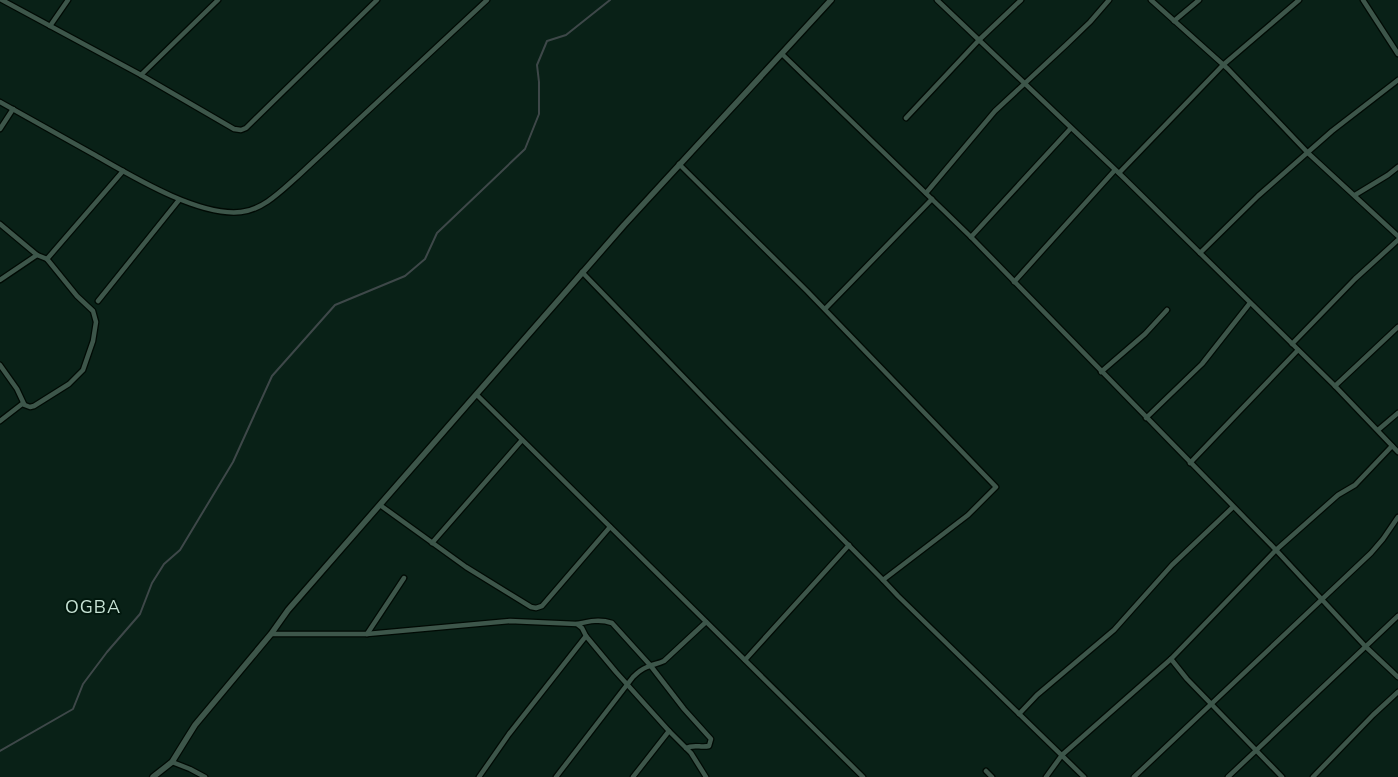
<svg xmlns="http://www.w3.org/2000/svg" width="1398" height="777" font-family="'Nunito Sans',sans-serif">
  <rect width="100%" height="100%" fill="#092117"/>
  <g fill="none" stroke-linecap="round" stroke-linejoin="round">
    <!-- stream -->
    <path stroke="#3e4849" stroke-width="2" d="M0,751l73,-42 10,-25 24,-32 33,-38 12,-31 12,-19 16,-14 53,-88 39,-86 63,-71 70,-29 20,-17 12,-26 88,-84 14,-35v-32l-2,-17 10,-24 19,-6 44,-35"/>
    <!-- minor casing -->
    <g stroke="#000a04" stroke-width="7">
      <g id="minor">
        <path d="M2,0l139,75 93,54 7,1 5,-2 131,-128"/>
        <path d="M937,0l187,178 211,208 63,66"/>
        <path d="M1151,0l77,69 80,84 90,83"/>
        <path d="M1363,0l35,54"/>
        <path d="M1174,21l25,-21"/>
        <path d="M50,26l18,-26"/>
        <path d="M782,54l189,183 305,313 62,-55 17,-10 37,-39"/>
        <path d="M141,75l77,-75"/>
        <path d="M0,102c31,17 62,35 93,52 37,21 105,63 148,58 22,-2 41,-22 57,-36l189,-176"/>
        <path d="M906,118l73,-78 42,-40"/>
        <path d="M0,129l13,-20"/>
        <path d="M679,164l128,127 189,196 -28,28 -85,65"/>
        <path d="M1119,173l104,-108 76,-65"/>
        <path d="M926,193l69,-82 71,-66 24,-23 19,-22"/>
        <path d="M1355,195l33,-20 10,-8"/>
        <path d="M0,224l37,31 10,4 30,37 16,15 3,11 -3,19 -10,29 -14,14 -35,22 -4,1 -8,-3 -22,17"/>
        <path d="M971,237l100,-109"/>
        <path d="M1200,253l58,-57 74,-65 66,-51"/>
        <path d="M47,259l76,-88"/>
        <path d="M582,272l145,150 156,158 15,16 186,181"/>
        <path d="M0,280l37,-25"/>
        <path d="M1014,282l101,-112"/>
        <path d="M98,301l81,-101"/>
        <path d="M825,309l107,-110"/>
        <path d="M1292,344l63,-65 43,-39"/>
        <path d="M0,365l17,24 7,15"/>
        <path d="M1101,372l44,-38 22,-24"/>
        <path d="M1335,386l63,-59"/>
        <path d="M477,395l386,382"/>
        <path d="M1146,418l56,-54 48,-61"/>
        <path d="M1378,430l20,-17"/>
        <path d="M1190,463l108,-113"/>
        <path d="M380,505l86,62 65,40 5,1 6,-2 68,-79"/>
        <path d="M432,543l90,-103"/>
        <path d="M577,624c13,-3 23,-5 35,-1l38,42 34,44 27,30 -2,7c-8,2 -15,-2 -23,2"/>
        <path d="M271,634h96l143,-13 67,3 5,4 4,8 30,36 53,59 22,22 15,24"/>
        <path d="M367,634l37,-56"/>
        <path d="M1171,659l16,20 95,98"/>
        <path d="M745,660l104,-115"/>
        <path d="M1019,714l18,-19 77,-65 58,-65 61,-58"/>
        <path d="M172,762l18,7 15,8"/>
        <path d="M986,771l6,6"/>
        <path d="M479,777l30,-43 77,-98"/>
        <path d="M556,777l77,-100c4,-4 9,-8 14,-10 6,-3 11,-3 17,-6l42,-39"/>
        <path d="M633,777l36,-46"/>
        <path d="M1046,777l16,-22 109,-96 105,-109 89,96 33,31"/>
        <path d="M1134,777l237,-224 12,-14 15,-22"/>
        <path d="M1228,777l170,-161"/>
        <path d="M1313,777l60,-62 25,-23"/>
      </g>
    </g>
    <!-- tertiary casing -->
    <g stroke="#000a04" stroke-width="8">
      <path id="tertiary" d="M153,777l19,-15 23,-37 76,-91 17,-24 336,-385 207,-225"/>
    </g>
    <!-- minor -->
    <use href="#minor" stroke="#3d564a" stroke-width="4.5"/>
    <!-- tertiary -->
    <use href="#tertiary" stroke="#3d564a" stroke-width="5.5"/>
  </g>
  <g text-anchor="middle" stroke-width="4" stroke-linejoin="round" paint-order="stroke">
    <!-- quarter labels -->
    <g font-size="18" letter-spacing="1" fill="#c7e3d5" stroke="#02180e">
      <text x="93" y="613">OGBA</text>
    </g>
  </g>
</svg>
